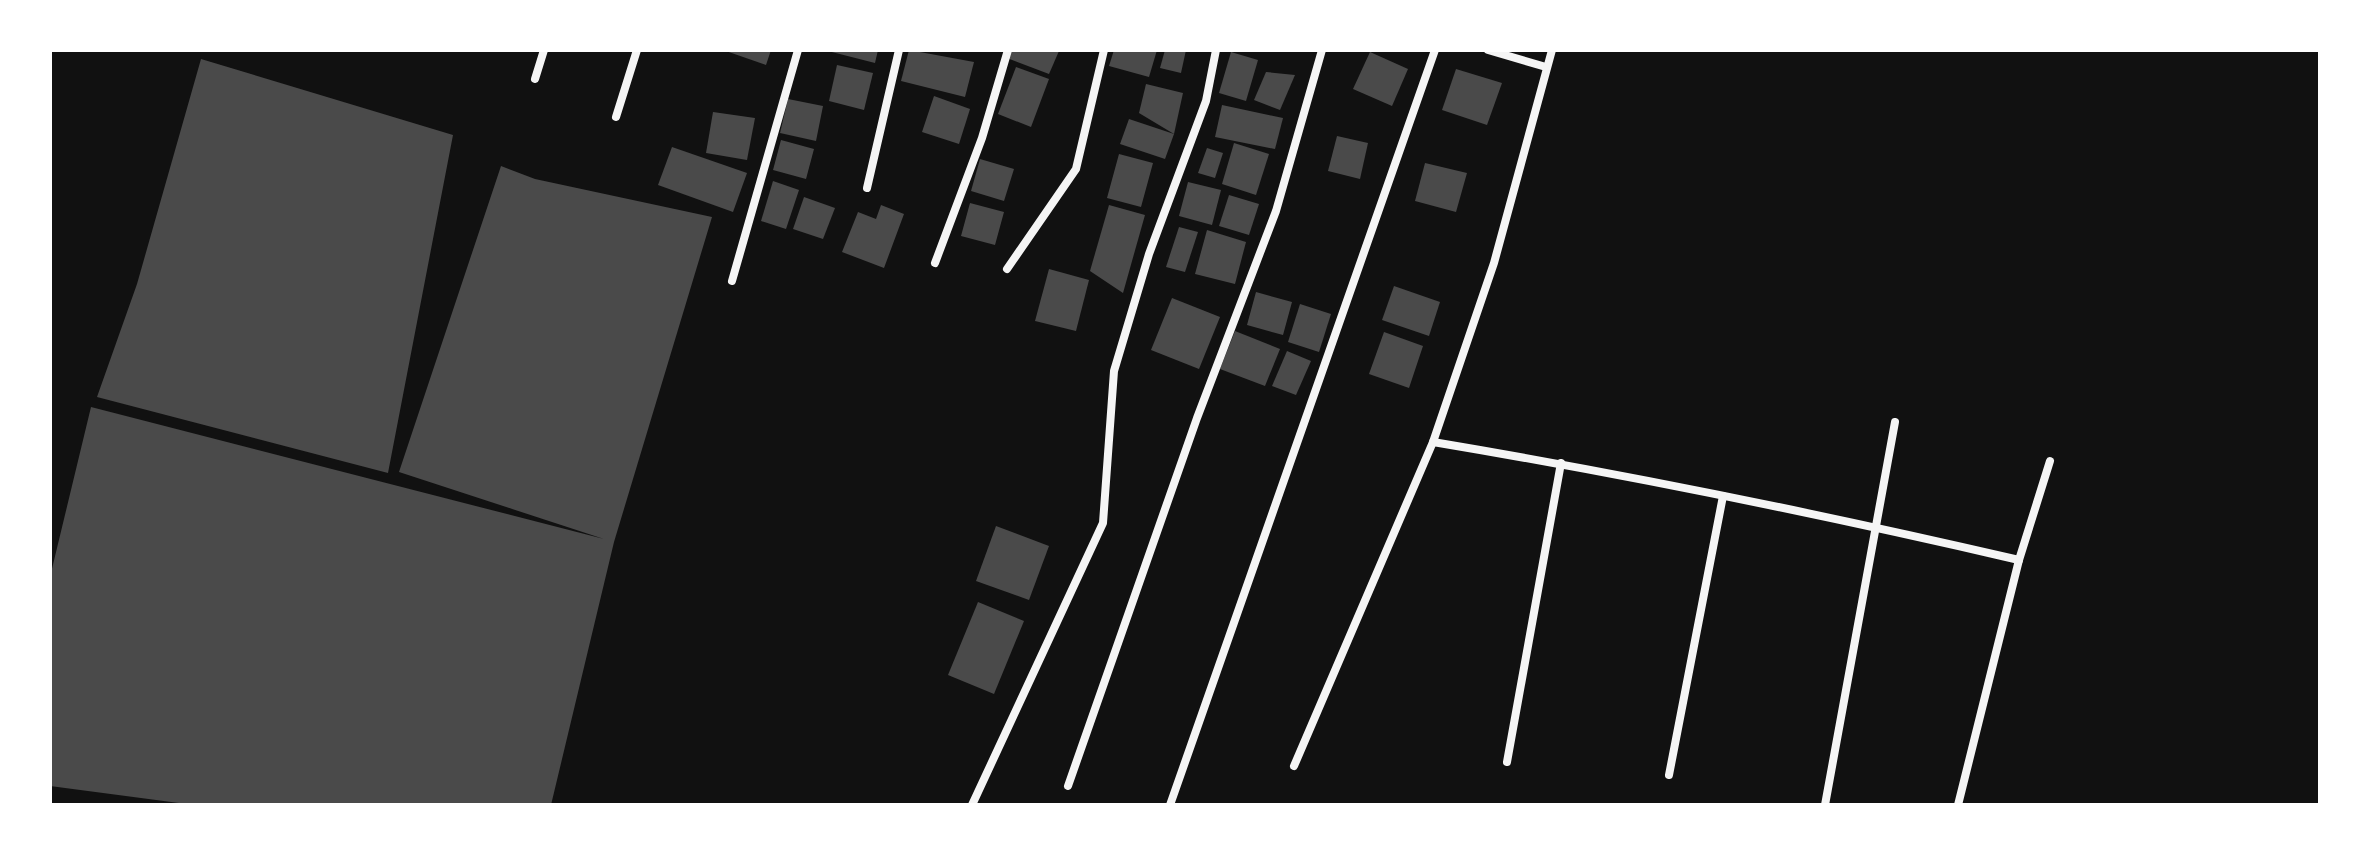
<svg xmlns="http://www.w3.org/2000/svg" width="2370" height="855" font-family="Inter,sans-serif">
  <rect width="100%" height="100%" fill="#111"/>
  <!-- building -->
  <g fill="#4a4a4a">
    <path d="M723,50h48l-5,15z"/>
    <path d="M824,50h54l-3,13z"/>
    <path d="M909,50l65,12 -9,35 -64,-16z"/>
    <path d="M1010,50h46l3,1 -10,23 -42,-16z"/>
    <path d="M1114,50h43l-8,27 -40,-11z"/>
    <path d="M1165,50h21l-5,23 -21,-5z"/>
    <path d="M1231,52l27,8 -12,41 -27,-8z"/>
    <path d="M1370,52l38,17 -16,37 -39,-17z"/>
    <path d="M201,59l252,76 -65,338 -291,-76 40,-113z"/>
    <path d="M837,65l36,8 -9,37 -35,-9z"/>
    <path d="M1016,67l33,12 -18,48 -33,-13z"/>
    <path d="M1456,69l46,14 -15,42 -45,-15z"/>
    <path d="M1266,72l29,3 -15,35 -26,-10z"/>
    <path d="M1146,84l37,9 -9,41 -35,-21z"/>
    <path d="M934,96l36,13 -11,35 -37,-12z"/>
    <path d="M788,99l35,7 -7,35 -36,-8z"/>
    <path d="M1222,105l61,13 -8,31 -60,-12z"/>
    <path d="M713,112l42,6 -8,42 -41,-7z"/>
    <path d="M1129,119l45,15 -9,25 -45,-15z"/>
    <path d="M1337,136l31,7 -8,36 -32,-8z"/>
    <path d="M781,140l33,9 -8,30 -33,-9z"/>
    <path d="M1234,143l35,11 -13,41 -34,-11z"/>
    <path d="M672,147l75,26 -14,39 -75,-27z"/>
    <path d="M1207,148l16,5 -8,25 -17,-5z"/>
    <path d="M1119,154l34,9 -12,44 -34,-9z"/>
    <path d="M980,159l34,10 -10,32 -33,-10z"/>
    <path d="M1425,163l42,10 -11,39 -41,-11z"/>
    <path d="M501,166l34,13 177,38 -98,325 -63,263h-357l-144,-19v-209l41,-170 513,132 -205,-67z"/>
    <path d="M773,181l26,9 -13,39 -25,-8z"/>
    <path d="M1188,182l33,8 -9,35 -33,-9z"/>
    <path d="M1229,195l30,9 -10,31 -30,-9z"/>
    <path d="M804,197l31,11 -12,31 -30,-10z"/>
    <path d="M970,203l34,9 -9,33 -34,-9z"/>
    <path d="M881,205l23,9 -20,54 -42,-16 16,-40 18,7z"/>
    <path d="M1109,205l36,10 -22,78 -33,-22z"/>
    <path d="M1179,227l19,5 -13,40 -19,-5z"/>
    <path d="M1207,230l39,12 -11,42 -40,-10z"/>
    <path d="M1049,269l40,11 -13,51 -41,-10z"/>
    <path d="M1394,286l46,16 -11,34 -47,-16z"/>
    <path d="M1256,292l36,10 -9,33 -36,-10z"/>
    <path d="M1172,298l48,19 -21,52 -48,-19z"/>
    <path d="M1300,304l31,10 -12,38 -31,-10z"/>
    <path d="M1235,331l45,18 -15,37 -45,-17z"/>
    <path d="M1384,332l39,14 -14,42 -40,-14z"/>
    <path d="M1287,351l24,10 -15,34 -24,-9z"/>
    <path d="M996,526l53,20 -20,54 -53,-19z"/>
    <path d="M978,602l46,19 -30,73 -46,-19z"/>
  </g>
  <g fill="none" stroke-linecap="round" stroke-linejoin="round">
    <!-- minor -->
    <g stroke="#f5f5f5" stroke-width="8">
      <path d="M1488,50l58,17"/>
      <path d="M535,79l9,-29"/>
      <path d="M616,117l21,-67"/>
      <path d="M867,188l32,-138"/>
      <path d="M935,263l47,-125 26,-88"/>
      <path d="M1007,269l69,-100 28,-119"/>
      <path d="M732,281l66,-231"/>
      <path d="M1433,442c197,33 392,73 586,118"/>
      <path d="M1507,762l54,-299"/>
      <path d="M1294,766l139,-324 61,-179 58,-213"/>
      <path d="M1669,775l54,-279"/>
      <path d="M1068,786l129,-368 79,-207 46,-161"/>
      <path d="M972,805l131,-282 11,-152 35,-117 57,-153 10,-51"/>
      <path d="M1170,805l265,-755"/>
      <path d="M1825,805l70,-383"/>
      <path d="M1958,805l61,-245 31,-99"/>
    </g>
  </g>
  <!-- border -->
  <rect width="2370" height="855" fill="none" stroke="#ffffff" stroke-width="104"/>
</svg>
